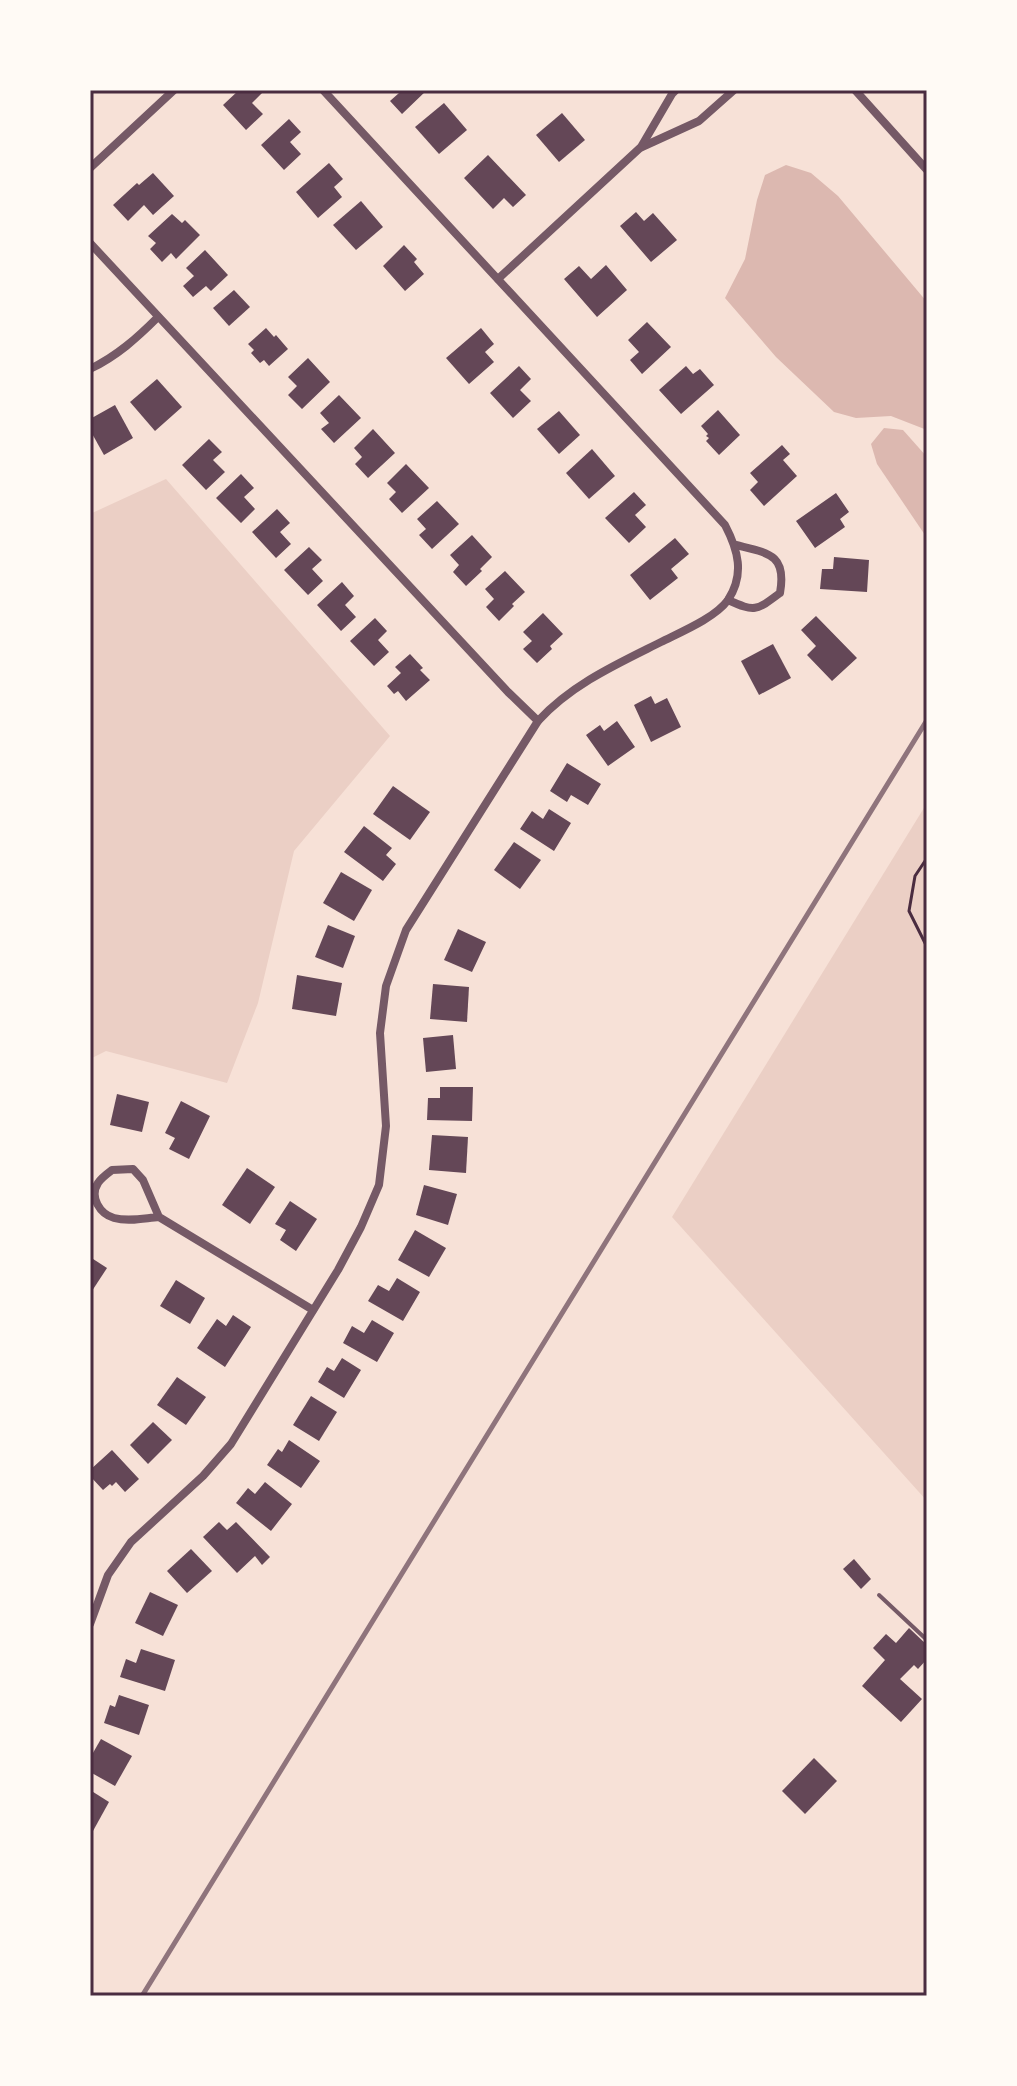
<svg xmlns="http://www.w3.org/2000/svg" width="1017" height="2086" font-family="'Titillium Web',sans-serif">
  <rect width="100%" height="100%" fill="#f7e1d7"/>
  <!-- green -->
  <g fill="#ebcfc5">
    <path d="M166,479l224,257 -96,115 -36,152 -31,80 -121,-32 -16,8v-545z"/>
    <path d="M927,803v698l-255,-284z"/>
  </g>
  <!-- water -->
  <g fill="#dcb8b0">
    <path d="M786,165l25,8 27,23 89,106v128l-36,-14 -35,2 -22,-6 -58,-55 -51,-59 20,-39 12,-59 8,-25z"/>
    <path d="M884,428l19,2 24,27v81l-50,-74 -6,-20z"/>
  </g>
  <!-- building -->
  <g fill="#644757">
    <path d="M239,90h22l2,2 -11,11 11,11 -17,16 -23,-25z"/>
    <path d="M396,90h31l-25,24 -12,-13 9,-8z"/>
    <path d="M444,103l23,27 -28,24 -24,-27z"/>
    <path d="M562,113l23,27 -26,22 -23,-27z"/>
    <path d="M289,119l12,13 -11,10 11,12 -17,16 -23,-25z"/>
    <path d="M488,155l38,40 -13,12 -9,-9 -11,11 -29,-31z"/>
    <path d="M329,163l14,16 -9,8 8,10 -24,21 -22,-26z"/>
    <path d="M153,173l21,23 -21,19 -9,-10 -16,16 -15,-16 24,-22 2,2z"/>
    <path d="M361,201l22,26 -27,23 -23,-25z"/>
    <path d="M636,212l8,9 9,-8 24,27 -26,22 -31,-36z"/>
    <path d="M172,214l10,9 3,-3 15,15 -24,24 -5,-6 -9,9 -12,-13 6,-6 -8,-7z"/>
    <path d="M404,245l13,14 -3,3 10,12 -19,17 -22,-25z"/>
    <path d="M205,250l23,25 -17,16 -5,-5 -13,11 -10,-11 11,-10 -8,-8z"/>
    <path d="M606,265l21,25 -30,27 -33,-38 15,-13 12,13z"/>
    <path d="M234,290l16,17 -21,19 -16,-18z"/>
    <path d="M647,322l24,25 -29,27 -12,-14 9,-8 -11,-12z"/>
    <path d="M266,328l8,9 2,-2 12,14 -19,17 -5,-6 -4,3 -9,-10 3,-3 -6,-6z"/>
    <path d="M481,328l13,16 -9,8 9,10 -25,22 -23,-26z"/>
    <path d="M308,358l22,24 -28,27 -14,-14 9,-9 -9,-9z"/>
    <path d="M519,366l12,13 -11,11 11,11 -18,17 -23,-25z"/>
    <path d="M686,366l7,8 7,-5 14,16 -33,29 -22,-24z"/>
    <path d="M157,379l25,28 -27,24 -25,-29z"/>
    <path d="M339,395l22,23 -27,25 -13,-14 8,-6 -9,-10z"/>
    <path d="M115,405l18,33 -29,17 -14,-25v-11z"/>
    <path d="M718,410l22,25 -21,20 -13,-14 3,-3 -3,-2 2,-2 -7,-8z"/>
    <path d="M559,411l21,24 -21,19 -22,-25z"/>
    <path d="M373,429l22,24 -27,25 -13,-14 7,-7 -8,-9z"/>
    <path d="M209,439l13,13 -9,8 12,12 -19,18 -24,-25z"/>
    <path d="M782,445l8,9 -7,6 14,16 -33,30 -14,-16 8,-8 -8,-9z"/>
    <path d="M592,449l23,27 -26,23 -23,-26z"/>
    <path d="M406,464l23,24 -27,25 -13,-14 7,-7 -9,-9z"/>
    <path d="M241,474l13,14 -10,9 11,12 -14,14 -25,-25z"/>
    <path d="M634,492l12,13 -11,10 11,12 -17,16 -24,-25z"/>
    <path d="M836,493l13,19 -9,7 5,8 -30,21 -19,-27z"/>
    <path d="M437,501l22,23 -27,25 -13,-14 7,-6 -9,-10z"/>
    <path d="M277,509l13,14 -10,9 11,12 -15,14 -24,-26z"/>
    <path d="M472,535l20,22 -12,12 2,2 -16,15 -13,-14 6,-7 -9,-10z"/>
    <path d="M675,538l14,16 -18,15 7,9 -28,22 -20,-25z"/>
    <path d="M309,547l13,13 -10,9 11,12 -15,14 -24,-25z"/>
    <path d="M834,557l35,3 -2,32 -47,-3 2,-20h11z"/>
    <path d="M505,571l20,21 -13,12 2,2 -15,15 -13,-14 8,-8 -9,-10z"/>
    <path d="M342,582l12,14 -9,9 11,12 -15,14 -24,-26z"/>
    <path d="M543,613l20,21 -13,12 2,3 -15,14 -14,-14 9,-8 -9,-9z"/>
    <path d="M816,616l41,42 -25,23 -25,-26 9,-9 -15,-16z"/>
    <path d="M375,618l12,13 -9,9 11,12 -15,14 -24,-25z"/>
    <path d="M773,644l18,34 -32,17 -18,-34z"/>
    <path d="M410,654l13,14 -3,2 10,10 -24,21 -8,-10 -4,3 -7,-8 14,-13 -6,-6z"/>
    <path d="M651,696l4,8 12,-6 14,29 -30,15 -17,-37z"/>
    <path d="M617,721l18,26 -27,19 -22,-31 14,-10 4,6z"/>
    <path d="M567,763l34,21 -13,21 -17,-10 -4,7 -17,-11z"/>
    <path d="M393,786l37,26 -20,28 -37,-26z"/>
    <path d="M549,809l22,14 -17,28 -34,-22 12,-18 11,8z"/>
    <path d="M364,826l28,22 -6,7 10,9 -13,17 -39,-29z"/>
    <path d="M514,842l27,18 -21,29 -26,-19z"/>
    <path d="M341,872l31,18 -18,31 -31,-18z"/>
    <path d="M328,925l27,11 -12,32 -28,-11z"/>
    <path d="M458,929l28,13 -14,30 -28,-12z"/>
    <path d="M297,975l45,8 -6,33 -44,-7z"/>
    <path d="M433,984l36,3 -2,35 -37,-3z"/>
    <path d="M453,1035l3,34 -30,3 -3,-34z"/>
    <path d="M440,1087h33l-1,34 -45,-1 1,-22h12z"/>
    <path d="M117,1094l32,8 -7,30 -32,-7z"/>
    <path d="M181,1101l29,15 -21,43 -20,-10 6,-11 -10,-5z"/>
    <path d="M432,1135l36,2 -2,36 -37,-3z"/>
    <path d="M247,1168l28,19 -25,37 -28,-19z"/>
    <path d="M424,1185l33,9 -9,31 -32,-10z"/>
    <path d="M290,1201l27,18 -21,32 -16,-11 6,-10 -11,-6z"/>
    <path d="M415,1230l31,18 -17,29 -31,-17z"/>
    <path d="M90,1257l17,11 -17,26z"/>
    <path d="M397,1278l23,14 -17,29 -35,-20 10,-16 11,6z"/>
    <path d="M176,1280l29,18 -15,26 -30,-18z"/>
    <path d="M233,1315l18,12 -26,40 -28,-19 20,-29 9,7z"/>
    <path d="M372,1320l22,13 -17,29 -34,-19 9,-17 12,7z"/>
    <path d="M342,1358l19,12 -17,28 -26,-16 9,-15 7,4z"/>
    <path d="M177,1377l29,20 -20,28 -29,-20z"/>
    <path d="M311,1396l26,16 -18,29 -26,-16z"/>
    <path d="M153,1422l19,18 -24,24 -18,-19z"/>
    <path d="M289,1440l31,21 -19,27 -34,-23 11,-16 4,3z"/>
    <path d="M112,1450l27,29 -14,13 -9,-10 -4,4 -2,-2 -7,6 -13,-14v-6z"/>
    <path d="M265,1482l27,22 -21,27 -35,-28 12,-15 7,6z"/>
    <path d="M219,1522l8,8 9,-8 34,35 -8,8 -7,-9 -18,17 -34,-36z"/>
    <path d="M191,1549l21,22 -25,22 -20,-22z"/>
    <path d="M854,1559l17,20 -10,10 -18,-20z"/>
    <path d="M150,1592l28,13 -15,31 -28,-13z"/>
    <path d="M909,1628l18,17v14l-9,10 -4,-4 -14,14 22,20 -21,23 -39,-36 23,-26 -12,-12 13,-14 10,9z"/>
    <path d="M141,1649l34,11 -10,31 -45,-14 6,-18 10,4z"/>
    <path d="M119,1695l30,10 -10,30 -35,-12 6,-18 5,2z"/>
    <path d="M101,1739l31,17 -17,30 -25,-14v-14z"/>
    <path d="M814,1758l23,23 -32,33 -23,-23z"/>
    <path d="M90,1790l19,12 -16,29 -3,-2z"/>
  </g>
  <g fill="none" stroke-linecap="round" stroke-linejoin="round">
    <!-- path -->
    <path stroke="#4a2c40" stroke-width="3" d="M927,858l-12,18 -6,35 18,36"/>
    <!-- service -->
    <path stroke="#755966" stroke-width="4" d="M879,1595l48,45"/>
    <!-- minor -->
    <g stroke="#755966" stroke-width="8">
      <path d="M855,90l72,80"/>
      <path d="M642,147l57,-26 35,-31"/>
      <path d="M90,168l84,-78"/>
      <path d="M90,243l418,449 30,29"/>
      <path d="M498,279l143,-132 31,-53 4,-4"/>
      <path d="M90,369c27,-13 47,-31 68,-52"/>
      <path d="M728,600c27,12 28,11 52,-7 7,-39 -12,-40 -44,-48"/>
      <path d="M159,1217l-16,-37 -10,-11 -21,1c-4,3 -11,8 -14,13 -9,14 2,31 16,35 15,4 31,0 45,-1l154,93"/>
      <path d="M90,1624l18,-49 23,-33 72,-66 28,-32 107,-174 23,-43 18,-42 7,-59 -6,-93 6,-47 20,-56 132,-209c34,-37 79,-57 123,-79 20,-10 54,-24 67,-42 17,-26 10,-50 -3,-75l-402,-435"/>
    </g>
    <!-- rail -->
    <path stroke="#8f747c" stroke-width="5" d="M142,1996l785,-1276"/>
  </g>
  <!-- border -->
  <rect width="1017" height="2086" fill="none" stroke="#fffaf5" stroke-width="184"/>
  <rect x="92" y="92" width="833" height="1902" fill="none" stroke="#4a2c40" stroke-width="3"/>
</svg>
